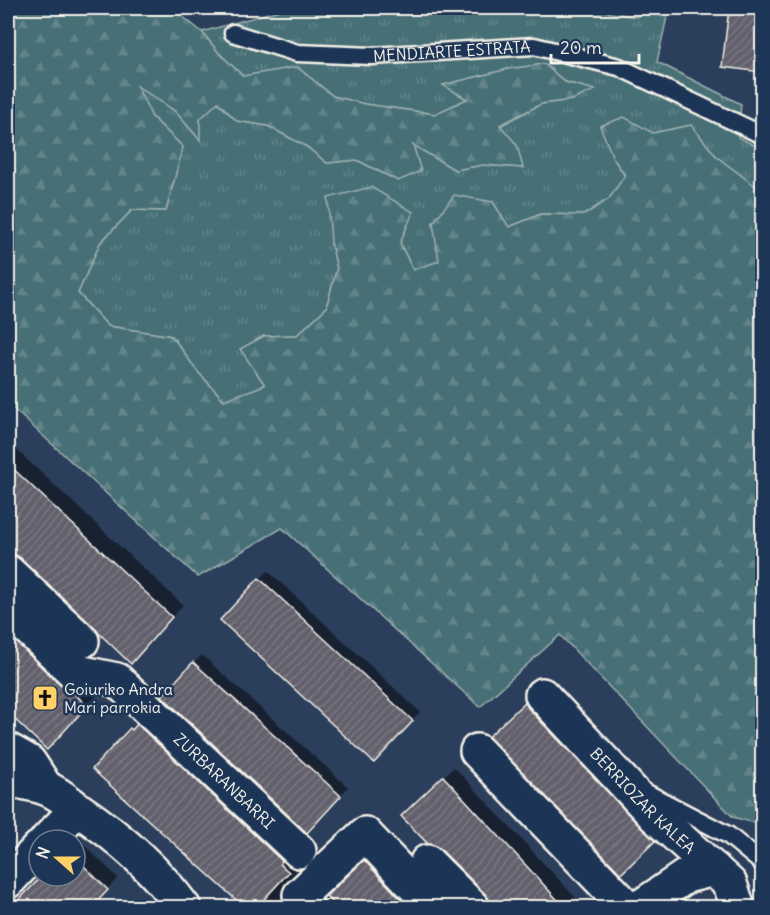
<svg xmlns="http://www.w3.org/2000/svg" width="770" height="915" font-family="Delius,sans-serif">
  <defs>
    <pattern id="grass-tufts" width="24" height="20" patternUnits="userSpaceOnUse" patternTransform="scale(1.5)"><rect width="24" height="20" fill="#477076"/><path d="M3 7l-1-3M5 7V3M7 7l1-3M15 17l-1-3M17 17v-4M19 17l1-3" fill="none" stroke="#62858a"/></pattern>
    <pattern id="forest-firs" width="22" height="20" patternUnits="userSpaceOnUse" patternTransform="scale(1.5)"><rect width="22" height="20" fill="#477076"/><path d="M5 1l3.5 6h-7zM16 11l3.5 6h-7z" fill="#62858a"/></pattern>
    <pattern id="building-hatch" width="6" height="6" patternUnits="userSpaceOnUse" patternTransform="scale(1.5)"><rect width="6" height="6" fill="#62606c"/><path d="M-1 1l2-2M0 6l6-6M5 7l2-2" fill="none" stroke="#797781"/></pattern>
  </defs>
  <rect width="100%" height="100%" fill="#2b3e5b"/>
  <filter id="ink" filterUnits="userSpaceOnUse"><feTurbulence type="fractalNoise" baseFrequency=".0167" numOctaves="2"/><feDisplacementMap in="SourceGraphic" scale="12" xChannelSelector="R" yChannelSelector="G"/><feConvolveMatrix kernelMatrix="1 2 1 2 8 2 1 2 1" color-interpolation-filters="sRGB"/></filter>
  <g filter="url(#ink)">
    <!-- grass -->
    <path fill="url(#grass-tufts)" stroke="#9eb0af" stroke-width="1.5" d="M284,8h314l13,5 26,4 10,-9h22l-12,54 84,42 -3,33 24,12v42l-45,-34 -26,-32 -38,8 -40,25 12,18 -16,23 -25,16 -43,-1 -32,13 -76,-4 7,38 -27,9 -13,-27h-69l6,25 -11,40 -29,27 -33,1 -23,13 25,36 -42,15 -27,-29 -25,-35 -64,-10 -30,-33 22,-50 32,-33 34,1 17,-64 -31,-30 -16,-32 39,26 24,28 1,-20 17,-17 20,19 31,5 39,21 20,16 30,-3 41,21 14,-37 43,26 28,-5 39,3 -5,-23 -17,-19 41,-22 31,-4 22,-10 -29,-8 -21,-18 -36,5 -64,16 23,14 -32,15 -70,-10 -32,-8 -36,-29 -54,9 -25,-24 -16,-20 81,-23z"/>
    <!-- forest -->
    <path fill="url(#forest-firs)" stroke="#9eb0af" stroke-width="1.5" d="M8,8h164l30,24 16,20 25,24 54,-9 36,29 32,8 70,10 32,-15 -24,-14 65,-16 36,-5 21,18 30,8 -23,10 -31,4 -41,21 17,20 6,23 -40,-3 -28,5 -42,-25 8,26 -23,10 -41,-21 -30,3 -20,-16 -39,-21 -31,-5 -19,-19 -18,17v21l-25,-29 -38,-25 15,31 31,30 -17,64 -34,-1 -32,33 -22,50 30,33 64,10 25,35 27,29 41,-15 -25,-36 24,-13 33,-1 29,-27 11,-40 -6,-25 -3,-45 43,-11 42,25 -13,31 13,27 26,-9 -6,-38 21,-28 39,7 16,25 32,-13 43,1 25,-16 16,-24 -12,-17 -13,-32 24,-9 29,16 38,-8 26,32 45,34v634l-29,-8 -173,-182 -80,72 -198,-179 -84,49 -190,-173z"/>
    <!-- shadow -->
    <g fill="#0007">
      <path d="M730,8h32v62l-39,-4z"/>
      <path d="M8,442l175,163 -41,45 -134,-102z"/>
      <path d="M268,571l152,141 -37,41 -123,-174z"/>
      <path d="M8,615l89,80 -50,53 -39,-37z"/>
      <path d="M202,655l146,132 -32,36 -122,-160z"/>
      <path d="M536,693l128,137 -43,42 -120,-146z"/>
      <path d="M140,719l161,147 -9,10 -2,10 10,22h-53l-153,-139z"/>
      <path d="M454,767l131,141h-92l-6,-14 -46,-47 -27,-42z"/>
      <path d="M8,827l9,8 -9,10z"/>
      <path d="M79,840l39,38 -29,30h-78l32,-32h32v-32z"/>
      <path d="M375,852l52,56h-100l-2,-9z"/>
    </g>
    <!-- building -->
    <g fill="url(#building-hatch)" stroke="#f4f1e8" stroke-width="1.5">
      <path d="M729,8l33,3v61l-40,-5z"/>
      <path d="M8,464l164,153 -41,47 -110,-106 -13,-8z"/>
      <path d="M259,578l154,143 -39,42 -154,-143z"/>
      <path d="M8,634l52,51 10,4 17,17 -40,44 -39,-37z"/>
      <path d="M193,662l148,134 -34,37 -145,-137z"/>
      <path d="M525,702l3,6 127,133 -34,33 -133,-137z"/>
      <path d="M137,724l145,137 -2,3 9,8 -33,36h-11l-153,-139 38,-41 2,2z"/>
      <path d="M443,776l66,71 56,61h-74l-5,-13 -46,-46 -12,-5 -27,-28z"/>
      <path d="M75,857l33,33 -17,18h-80l31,-32h33z"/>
      <path d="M364,860l45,48h-72l-11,-12z"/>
    </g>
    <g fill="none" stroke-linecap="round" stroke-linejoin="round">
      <!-- lane casing -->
      <g stroke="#f4f1e8" stroke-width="21">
        <g id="lane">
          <path id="s1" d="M233,33l64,20 75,3 162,-10 85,21 143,68"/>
          <path d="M647,793l81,42 34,28"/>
        </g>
      </g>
      <!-- street casing -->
      <g stroke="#f4f1e8" stroke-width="38">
        <g id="street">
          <path d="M8,572l74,69"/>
          <path id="s2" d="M8,609l65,62 44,9 182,171"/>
          <path id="s3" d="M542,695l113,121 75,68 8,24"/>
          <path d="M8,750l21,12 17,26"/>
          <path d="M477,751l147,153 9,4"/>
          <path d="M8,780c13,2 28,4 40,9 12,5 21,14 31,21 40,27 76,58 105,98"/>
          <path d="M47,840l30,-31"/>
          <path d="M427,862l46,46"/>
          <path d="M8,881l31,-33"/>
          <path d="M307,908l-7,-13 65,-61 70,74"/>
          <path d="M639,908l47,-32 28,-7"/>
        </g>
      </g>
      <!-- lane -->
      <use href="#lane" stroke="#1d3557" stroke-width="16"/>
      <!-- street -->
      <use href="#street" stroke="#1d3557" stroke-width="33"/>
    </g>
  </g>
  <!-- icons -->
  <defs>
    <g id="church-square" transform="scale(1.35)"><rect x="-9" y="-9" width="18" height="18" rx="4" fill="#ffd166" stroke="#1d3557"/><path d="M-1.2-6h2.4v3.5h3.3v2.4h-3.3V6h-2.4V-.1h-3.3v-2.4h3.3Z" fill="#111"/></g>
  </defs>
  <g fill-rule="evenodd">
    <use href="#church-square" x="45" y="698"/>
  </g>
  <g text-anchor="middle" stroke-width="5" stroke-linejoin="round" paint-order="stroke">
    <!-- street labels -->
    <g font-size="16" fill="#f4f1e8" stroke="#1d3557">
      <text dy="6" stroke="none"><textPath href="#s1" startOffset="222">MENDIARTE ESTRATA</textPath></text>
      <text dy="6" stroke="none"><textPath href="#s2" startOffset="282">ZURBARANBARRI</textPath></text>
      <text dy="6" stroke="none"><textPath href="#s3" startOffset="146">BERRIOZAR KALEA</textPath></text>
    </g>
    <!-- poi labels -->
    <g font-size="16" fill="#f4f1e8" stroke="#1d3557" text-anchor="start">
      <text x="64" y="695">Goiuriko Andra<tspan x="64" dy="18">Mari parrokia</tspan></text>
    </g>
  </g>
  <!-- margin -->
  <rect width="770" height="915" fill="none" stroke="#1d3557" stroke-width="30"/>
  <rect x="15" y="15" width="740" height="885" fill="none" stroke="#f4f1e8" stroke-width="2" filter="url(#ink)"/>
  <!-- north arrow -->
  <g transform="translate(57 858) rotate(291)"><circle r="28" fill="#1d3557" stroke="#738091" stroke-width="1.5"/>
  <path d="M0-4.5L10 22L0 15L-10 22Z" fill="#ffd166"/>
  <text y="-9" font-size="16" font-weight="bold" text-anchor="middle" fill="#f4f1e8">N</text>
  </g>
  <!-- scale -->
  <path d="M551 54v9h88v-9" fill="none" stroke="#f4f1e8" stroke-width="3"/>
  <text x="560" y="54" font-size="18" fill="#f4f1e8" stroke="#1d3557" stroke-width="4.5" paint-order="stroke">20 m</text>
</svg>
